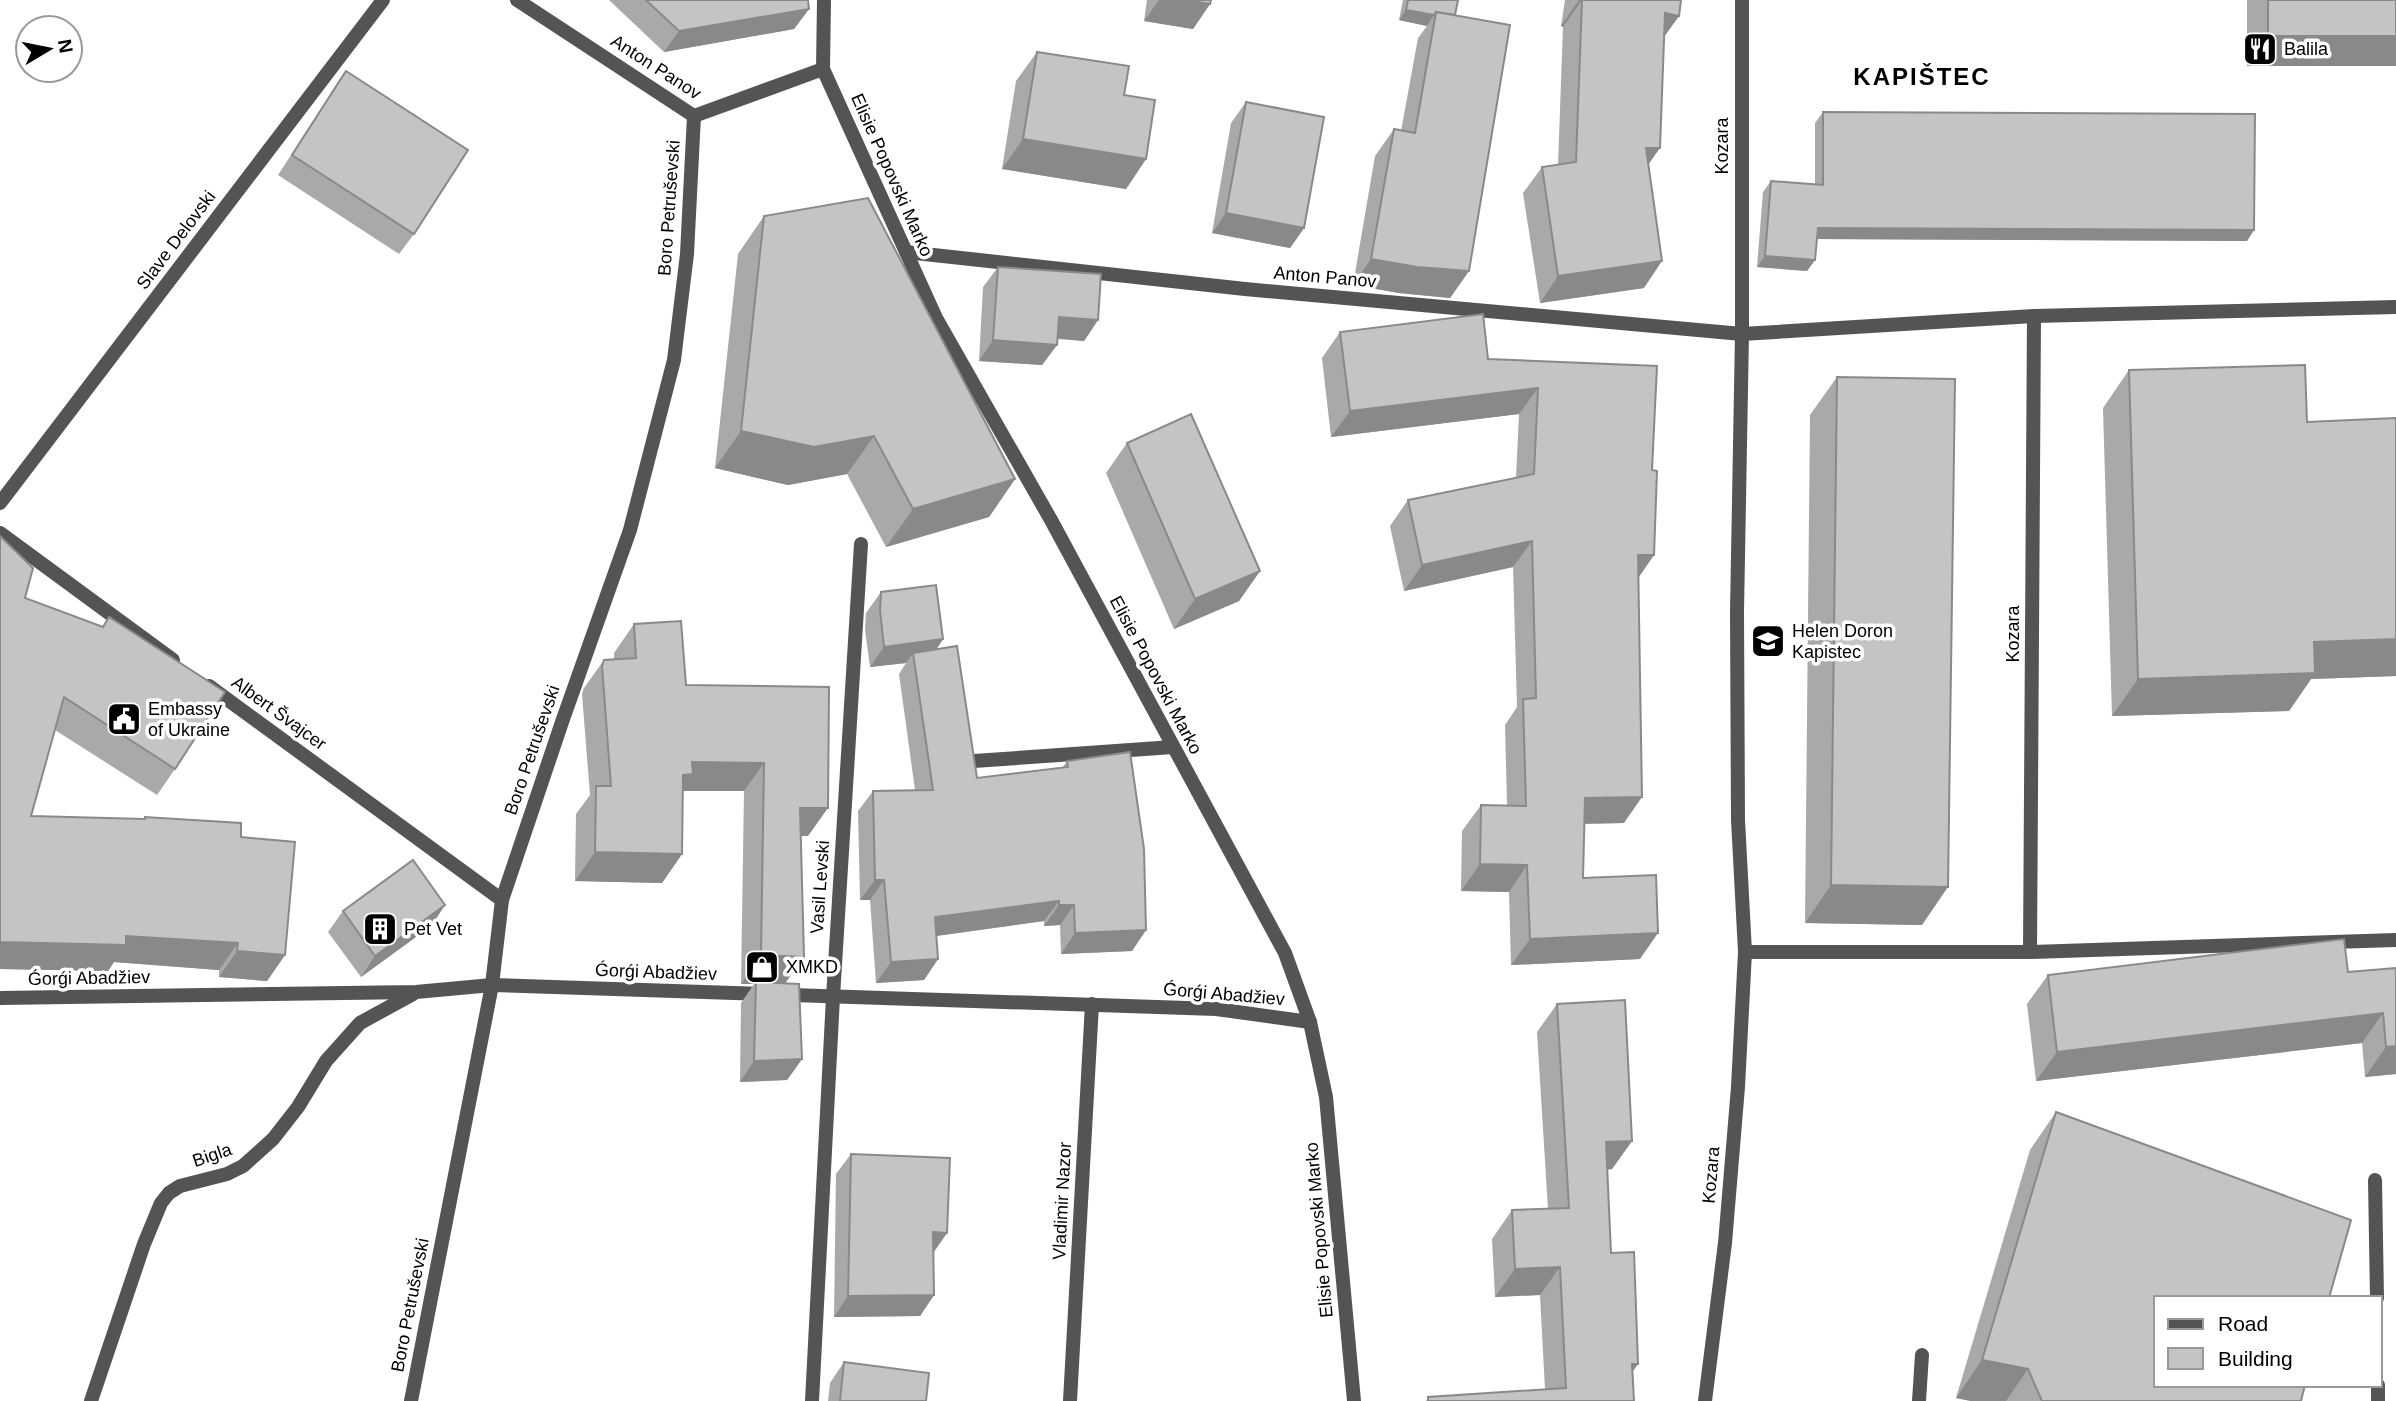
<svg xmlns="http://www.w3.org/2000/svg" width="2396" height="1401" font-family="Arial,sans-serif">
  <rect width="100%" height="100%" fill="#fff"/>
  <g fill="none" stroke-linecap="round" stroke-linejoin="round">
    <!-- service -->
    <g stroke="#545454" stroke-width="14">
      <path d="M974,761l199,-14"/>
      <path d="M2030,952l4,-636"/>
      <path d="M2375,1180l2,118"/>
      <path d="M2378,1385v16"/>
    </g>
    <!-- minor -->
    <g stroke="#545454" stroke-width="14">
      <path d="M517,0l177,116 129,-47"/>
      <path d="M824,0l-1,69 113,249 115,202 234,433 25,69 16,75 28,304"/>
      <path d="M906,252l339,37 497,45 292,-18 362,-9"/>
      <path d="M0,503l383,-503"/>
      <path d="M0,533l173,127"/>
      <path d="M209,686l293,214"/>
      <path d="M1745,952h285l366,-12"/>
      <path d="M0,998l416,-6 76,-7 724,24 94,13"/>
      <path d="M91,1401l53,-157 17,-41 8,-10 11,-7 47,-12 16,-8 30,-27 25,-32 28,-46 34,-38 53,-29"/>
      <path d="M411,1401l81,-416 10,-85 60,-178 68,-192 44,-170 13,-106 7,-138"/>
      <path d="M812,1401l21,-404 28,-453"/>
      <path d="M1070,1401l22,-397"/>
      <path d="M1705,1401l20,-158 13,-156 7,-135 -7,-132 -1,-208 5,-278v-334"/>
      <path d="M1919,1401l3,-46"/>
    </g>
  </g>
  <!-- wall -->
  <g fill="#a9a9a9">
    <path d="M609,0h199l1,9 -15,20 -130,23z"/>
    <path d="M1147,0h64l-1,4 -17,25 -49,-8z"/>
    <path d="M1403,0h55l-3,15 14,256 -19,27 -51,-5 -46,-8 22,-129 19,-27 7,2 17,-93 9,-12 -28,-6z"/>
    <path d="M1565,0h116l-2,16 -15,21 -15,128 -5,123 -104,15 -17,-110 19,-26 16,-2 5,-138 -2,-1z"/>
    <path d="M2247,0h149l-149,66z"/>
    <path d="M1037,52l87,43 22,64 -20,30 -124,-20 14,-88z"/>
    <path d="M346,71l68,163 -15,20 -121,-79z"/>
    <path d="M1246,102l58,126 -14,20 -78,-15 19,-110z"/>
    <path d="M1823,112l431,118 -7,11 -430,-2 -2,21 -8,11 -50,-4 6,-75 8,-11 44,3v-61z"/>
    <path d="M764,216l251,263 -26,38 -103,30 -39,-73 -59,11 -73,-17 23,-214z"/>
    <path d="M998,267l100,53 -14,21 -27,-2v6l-15,20 -63,-4 4,-74z"/>
    <path d="M1340,332l148,27 169,7 -5,104 2,85 -16,23 -14,245 -40,1 -1,54 57,81 -129,6 -2,-73 -48,-1 1,-60 19,-26h26l-2,-80 12,-18 -4,-140 -109,24 -14,-65 18,-26 108,-22 3,-64 -188,23 -9,-79z"/>
    <path d="M2129,370l178,52 89,-4v258l-85,3 -22,32 -177,5 -9,-308z"/>
    <path d="M1837,377l85,548 -117,-2 5,-508z"/>
    <path d="M1127,443l133,128 -21,30 -65,28 -68,-156z"/>
    <path d="M881,592l62,47 -7,11 41,128 86,-11 4,-6 79,169 -14,21 -71,3 -1,-29 -16,1v-5l-107,15 1,23 -14,21 -48,3 -6,-83h-10l-2,-89 15,-20 42,-1 -16,-116 7,-11 -36,4 -5,-37 1,-17z"/>
    <path d="M25,598l150,171 -18,26 -102,-65 -24,86 113,3 1,-2 96,20 44,118 -18,26 -48,-4v-7l-105,-8 -6,9 -108,-2z"/>
    <path d="M634,624l52,61 143,2 -21,149h-7l-16,147 17,76 -15,21 -47,2 1,-79 13,-19h-13l3,-193h-61l-1,63 -20,29 -87,-2 1,-67 14,-19 -8,-101 2,-6 20,-28 10,-1v-6z"/>
    <path d="M445,905l-14,21 -70,51 -33,-45 15,-21z"/>
    <path d="M2396,968v106l-31,3 -3,-34 -326,38 -9,-77 21,-29 300,-3z"/>
    <path d="M1557,1004l75,137 -20,28 -5,1 4,83 22,119 1,29h-208l2,-4 117,-8 -5,-94 -45,2 -3,-58 20,-29 36,-1 -11,-177z"/>
    <path d="M2056,1112l245,289h-330l-15,-3 74,-248z"/>
    <path d="M851,1154l96,79 -13,19v43l-14,21 -86,1 2,-143z"/>
    <path d="M844,1362l82,39h-98l2,-18z"/>
  </g>
  <!-- shaded-wall -->
  <g fill="#898989">
    <path d="M1159,0h28l23,4 -17,25 -49,-8z"/>
    <path d="M1579,0h3l-19,27 -2,-1z"/>
    <path d="M809,9l-15,20 -130,23 15,-21z"/>
    <path d="M1406,10l28,5 -7,11 -28,-6z"/>
    <path d="M1665,13l14,3 -19,26z"/>
    <path d="M2268,36h128v30h-149z"/>
    <path d="M1023,139l123,20 -20,30 -124,-20z"/>
    <path d="M1646,148h14l-19,27z"/>
    <path d="M1226,213l78,15 -14,20 -78,-15z"/>
    <path d="M1818,228l436,2 -7,11 -437,-2z"/>
    <path d="M1765,256l50,4 -8,11 -50,-4z"/>
    <path d="M1371,259l98,12 -19,27 -51,-5 -46,-8z"/>
    <path d="M1662,261l-18,27 -104,15 18,-27z"/>
    <path d="M1059,317l39,3 -14,21 -40,-4z"/>
    <path d="M993,340l64,5 -15,20 -63,-4z"/>
    <path d="M1538,388l-19,26 -188,23 19,-26z"/>
    <path d="M741,431l133,5 -27,38 -59,11 -73,-17z"/>
    <path d="M1015,479l-26,38 -103,30 27,-38z"/>
    <path d="M1532,541l-19,26 -109,24 18,-26z"/>
    <path d="M1638,555h16l-18,26z"/>
    <path d="M1260,571l-21,30 -65,28 21,-30z"/>
    <path d="M943,639l-14,21 -16,-7 -7,10 -36,4 14,-20z"/>
    <path d="M2396,639v37l-85,3 -22,32 -177,5 26,-37 176,-37z"/>
    <path d="M692,762l72,1 -20,28h-63l-17,12z"/>
    <path d="M1642,797l-18,26 -58,1 19,-26z"/>
    <path d="M800,808h28l-20,28h-28z"/>
    <path d="M595,852l87,2 -20,29 -87,-2z"/>
    <path d="M1480,864l47,1 -18,27 -48,-1z"/>
    <path d="M875,880h9l-14,20h-10z"/>
    <path d="M1831,885l117,2 -26,38 -117,-2z"/>
    <path d="M1059,901l-15,20 -123,17 14,-21z"/>
    <path d="M445,905l-14,21 -70,51 14,-21z"/>
    <path d="M1059,905h15l-14,20 -16,1z"/>
    <path d="M1146,930l-14,21 -71,3 14,-21z"/>
    <path d="M1658,933l-18,26 -129,6 19,-26z"/>
    <path d="M126,936l112,7 -19,27 -105,-8 -6,9 -108,-2v-27z"/>
    <path d="M237,951l48,4 -18,26 -48,-4z"/>
    <path d="M761,955l43,2 -20,28 -28,-3 -2,2h-13z"/>
    <path d="M938,959l-14,21 -48,3 15,-21z"/>
    <path d="M2383,1013l-21,30 -326,38 21,-29z"/>
    <path d="M2396,1046v28l-31,3 21,-30z"/>
    <path d="M802,1059l-15,21 -47,2 14,-21z"/>
    <path d="M1632,1141l-20,28 -26,2 20,-29z"/>
    <path d="M933,1232l14,1 -15,21z"/>
    <path d="M1560,1267l-20,28 -45,2 20,-28z"/>
    <path d="M934,1295l-14,21 -86,1 14,-21z"/>
    <path d="M1982,1360l46,9 -22,32h-35l-15,-3z"/>
    <path d="M1632,1364h6l-20,28z"/>
  </g>
  <!-- building -->
  <g fill="#c4c4c4" stroke="#898989" stroke-width="2">
    <path d="M646,0h162l1,9 -130,22z"/>
    <path d="M1187,0h24l-1,4z"/>
    <path d="M1408,0h50l-3,15 -19,-3 -2,3 -28,-5z"/>
    <path d="M1579,0h102l-2,16 -14,-3 -5,135h-14l16,113 -104,15 -16,-109 34,-5 6,-162z"/>
    <rect x="2268" y="0" width="128" height="36"/>
    <path d="M1436,12l74,13 -41,246 -52,-4 -46,-8 23,-130 21,4z"/>
    <path d="M1037,52l92,14 -5,29 31,5 -9,59 -123,-20z"/>
    <path d="M346,71l122,79 -54,84 -122,-79z"/>
    <path d="M1246,102l78,15 -20,111 -78,-15z"/>
    <path d="M1823,112l432,2 -1,116 -436,-2 -3,32 -50,-4 6,-75 52,4z"/>
    <path d="M868,198l147,281 -102,30 -39,-73 -60,11 -73,-16 23,-215z"/>
    <path d="M998,267l103,7 -3,46 -39,-3 -2,28 -64,-5z"/>
    <path d="M1483,314l5,45 169,7 -5,104 5,1 -3,84h-16l4,242 -57,1 -2,80 73,-3 2,58 -128,6 -3,-74 -47,-1 1,-59 45,1 -3,-107 13,-1 -4,-157 -110,24 -14,-65 126,-26 4,-86 -188,23 -10,-79z"/>
    <path d="M2305,365l2,57 89,-4v221l-82,3 1,31 -177,6 -9,-309z"/>
    <path d="M1837,377l118,2 -7,508 -117,-2z"/>
    <path d="M1191,414l69,157 -65,28 -68,-156z"/>
    <path d="M0,536l33,32 -8,30 78,29 6,-10 116,75 -50,77 -111,-72 -33,119 114,3v-2l96,6v14l54,5 -10,113 -48,-4 1,-8 -112,-7v9l-126,-3z"/>
    <path d="M936,585l7,54 -59,8 -4,-37 1,-18z"/>
    <path d="M681,621l5,64 143,2 -1,121h-28l4,149 -43,-2 3,-192 -72,-1 1,12 -10,1 -1,79 -87,-2 1,-66h15l-9,-120 2,-6 32,-2 -2,-34z"/>
    <path d="M957,646l20,132 91,-11 -1,-6 63,-9 14,97 2,81 -71,3 -1,-28h-15v-4l-124,16 3,42 -47,3 -7,-82h-9l-2,-89 60,-1 -20,-137z"/>
    <path d="M413,860l32,45 -70,51 -32,-45z"/>
    <path d="M2344,939l4,33 48,-4v78l-10,1 -3,-34 -326,39 -9,-77z"/>
    <path d="M756,982l43,2 3,75 -48,2z"/>
    <path d="M1625,1000l7,141 -26,1 5,111 23,-1 4,112h-6l2,37h-206v-4l138,-9 -6,-121 -45,2 -3,-59 57,-2 -12,-204z"/>
    <path d="M2056,1112l295,108 -22,78h-173v87h149l-4,16h-259l-14,-32 -46,-9z"/>
    <path d="M851,1154l99,4 -3,75 -14,-1 1,63 -86,1z"/>
    <path d="M844,1362l85,11 -3,28h-86z"/>
  </g>
  <!-- icons -->
  <defs>
    <g id="restaurant-square" transform="scale(1.75)"><rect x="-9" y="-9" width="18" height="18" rx="4" fill="#000" stroke="#fff"/><path d="M-5-6h1v4h1v-4h1v4h1v-4h1v5L-1.5 .5V6h-2V.5L-5-1ZM5-6V6H3V1.5H1.5Q1.5-4 5-6Z" fill="#fff"/></g>
    <g id="school-square" transform="scale(1.75)"><rect x="-9" y="-9" width="18" height="18" rx="4" fill="#000" stroke="#fff"/><path d="M0-5L7-2L0 1L-7-2ZM-4 1L0 2.5L4 1V4Q0 6-4 4Z" fill="#fff"/></g>
    <g id="civic-square" transform="scale(1.75)"><rect x="-9" y="-9" width="18" height="18" rx="4" fill="#000" stroke="#fff"/><path d="M-.6-6.5H3V-4.5H.6V-3L4-1V1h2V6H-6V1h2V-1L-.6-3ZM-1.2 2.5V6h2.4V2.5Z" fill="#fff"/></g>
    <g id="building-square" transform="scale(1.75)"><rect x="-9" y="-9" width="18" height="18" rx="4" fill="#000" stroke="#fff"/><path d="M-4-6H4V6H1V3H-1V6H-4ZM-2.5-4.3h1.7v1.8h-1.7ZM.8-4.3h1.7v1.8H.8ZM-2.5-1h1.7V.8h-1.7ZM.8-1h1.7V.8H.8Z" fill="#fff"/></g>
    <g id="shop-square" transform="scale(1.75)"><rect x="-9" y="-9" width="18" height="18" rx="4" fill="#000" stroke="#fff"/><path d="M-5-2.5h2.3a2.7 3.5 0 0 1 5.4 0H5L5.5 6h-11ZM-1.5-2.5h3a1.5 2.3 0 0 0-3 0Z" fill="#fff"/></g>
  </defs>
  <g fill-rule="evenodd">
    <use href="#restaurant-square" x="2260" y="49"/>
    <use href="#school-square" x="1768" y="641"/>
    <use href="#civic-square" x="124" y="719"/>
    <use href="#building-square" x="380" y="929"/>
    <use href="#shop-square" x="762" y="967"/>
  </g>
  <g text-anchor="middle" stroke-width="7" stroke-linejoin="round" paint-order="stroke">
    <!-- poi labels -->
    <g font-size="18" fill="#000" stroke="#fff" text-anchor="start">
      <text x="2284" y="55">Balila</text>
      <text x="1792" y="637">Helen Doron<tspan x="1792" dy="21">Kapistec</tspan></text>
      <text x="148" y="715">Embassy<tspan x="148" dy="21">of Ukraine</tspan></text>
      <text x="404" y="935">Pet Vet</text>
      <text x="786" y="973">XMKD</text>
    </g>
    <!-- street labels -->
    <g font-size="18" fill="#000" stroke="#fff">
      <text transform="translate(656 67) rotate(33)" y="6">Anton Panov</text>
      <text transform="translate(1722 146) rotate(-90)" y="6">Kozara</text>
      <text transform="translate(892 175) rotate(66)" y="6">Elisie Popovski Marko</text>
      <text transform="translate(669 208) rotate(-86)" y="6">Boro Petruševski</text>
      <text transform="translate(176 240) rotate(-53)" y="6">Slave Delovski</text>
      <text transform="translate(1325 277) rotate(5)" y="6">Anton Panov</text>
      <text transform="translate(2013 634) rotate(-90)" y="6">Kozara</text>
      <text transform="translate(1156 675) rotate(62)" y="6">Elisie Popovski Marko</text>
      <text transform="translate(279 713) rotate(36)" y="6">Albert Švajcer</text>
      <text transform="translate(532 750) rotate(-71)" y="6">Boro Petruševski</text>
      <text transform="translate(820 887) rotate(-86)" y="6">Vasil Levski</text>
      <text transform="translate(656 972) rotate(2)" y="6">Ǵorǵi Abadžiev</text>
      <text transform="translate(89 978) rotate(-1)" y="6">Ǵorǵi Abadžiev</text>
      <text transform="translate(1224 994) rotate(5)" y="6">Ǵorǵi Abadžiev</text>
      <text transform="translate(212 1155) rotate(-19)" y="6">Bigla</text>
      <text transform="translate(1711 1175) rotate(-85)" y="6">Kozara</text>
      <text transform="translate(1062 1201) rotate(-87)" y="6">Vladimir Nazor</text>
      <text transform="translate(1319 1230) rotate(-95)" y="6">Elisie Popovski Marko</text>
      <text transform="translate(410 1305) rotate(-79)" y="6">Boro Petruševski</text>
    </g>
    <!-- district labels -->
    <g font-size="24" font-weight="bold" letter-spacing="2" fill="#000" stroke="#fff">
      <text x="1922" y="85">KAPIŠTEC</text>
    </g>
  </g>
  <!-- legend -->
  <rect x="2154" y="1296" width="228" height="91" fill="#ffffff" stroke="#999999" stroke-width="2"/>
  <rect x="2168" y="1319" width="35" height="10" fill="#545454" stroke="#999999" stroke-width="2"/>
  <text x="2218" y="1331" font-size="21" fill="#000000">Road</text>
  <rect x="2168" y="1348" width="35" height="21" fill="#c4c4c4" stroke="#999999" stroke-width="2"/>
  <text x="2218" y="1366" font-size="21" fill="#000000">Building</text>
  <!-- north arrow -->
  <g transform="translate(49 49) rotate(80)"><circle r="33" fill="#ffffff" stroke="#999999" stroke-width="2"/>
  <path d="M0-5L12 26L0 18L-12 26Z" fill="#000000"/>
  <text y="-10" font-size="19" font-weight="bold" text-anchor="middle" fill="#000000">N</text>
  </g>
</svg>
